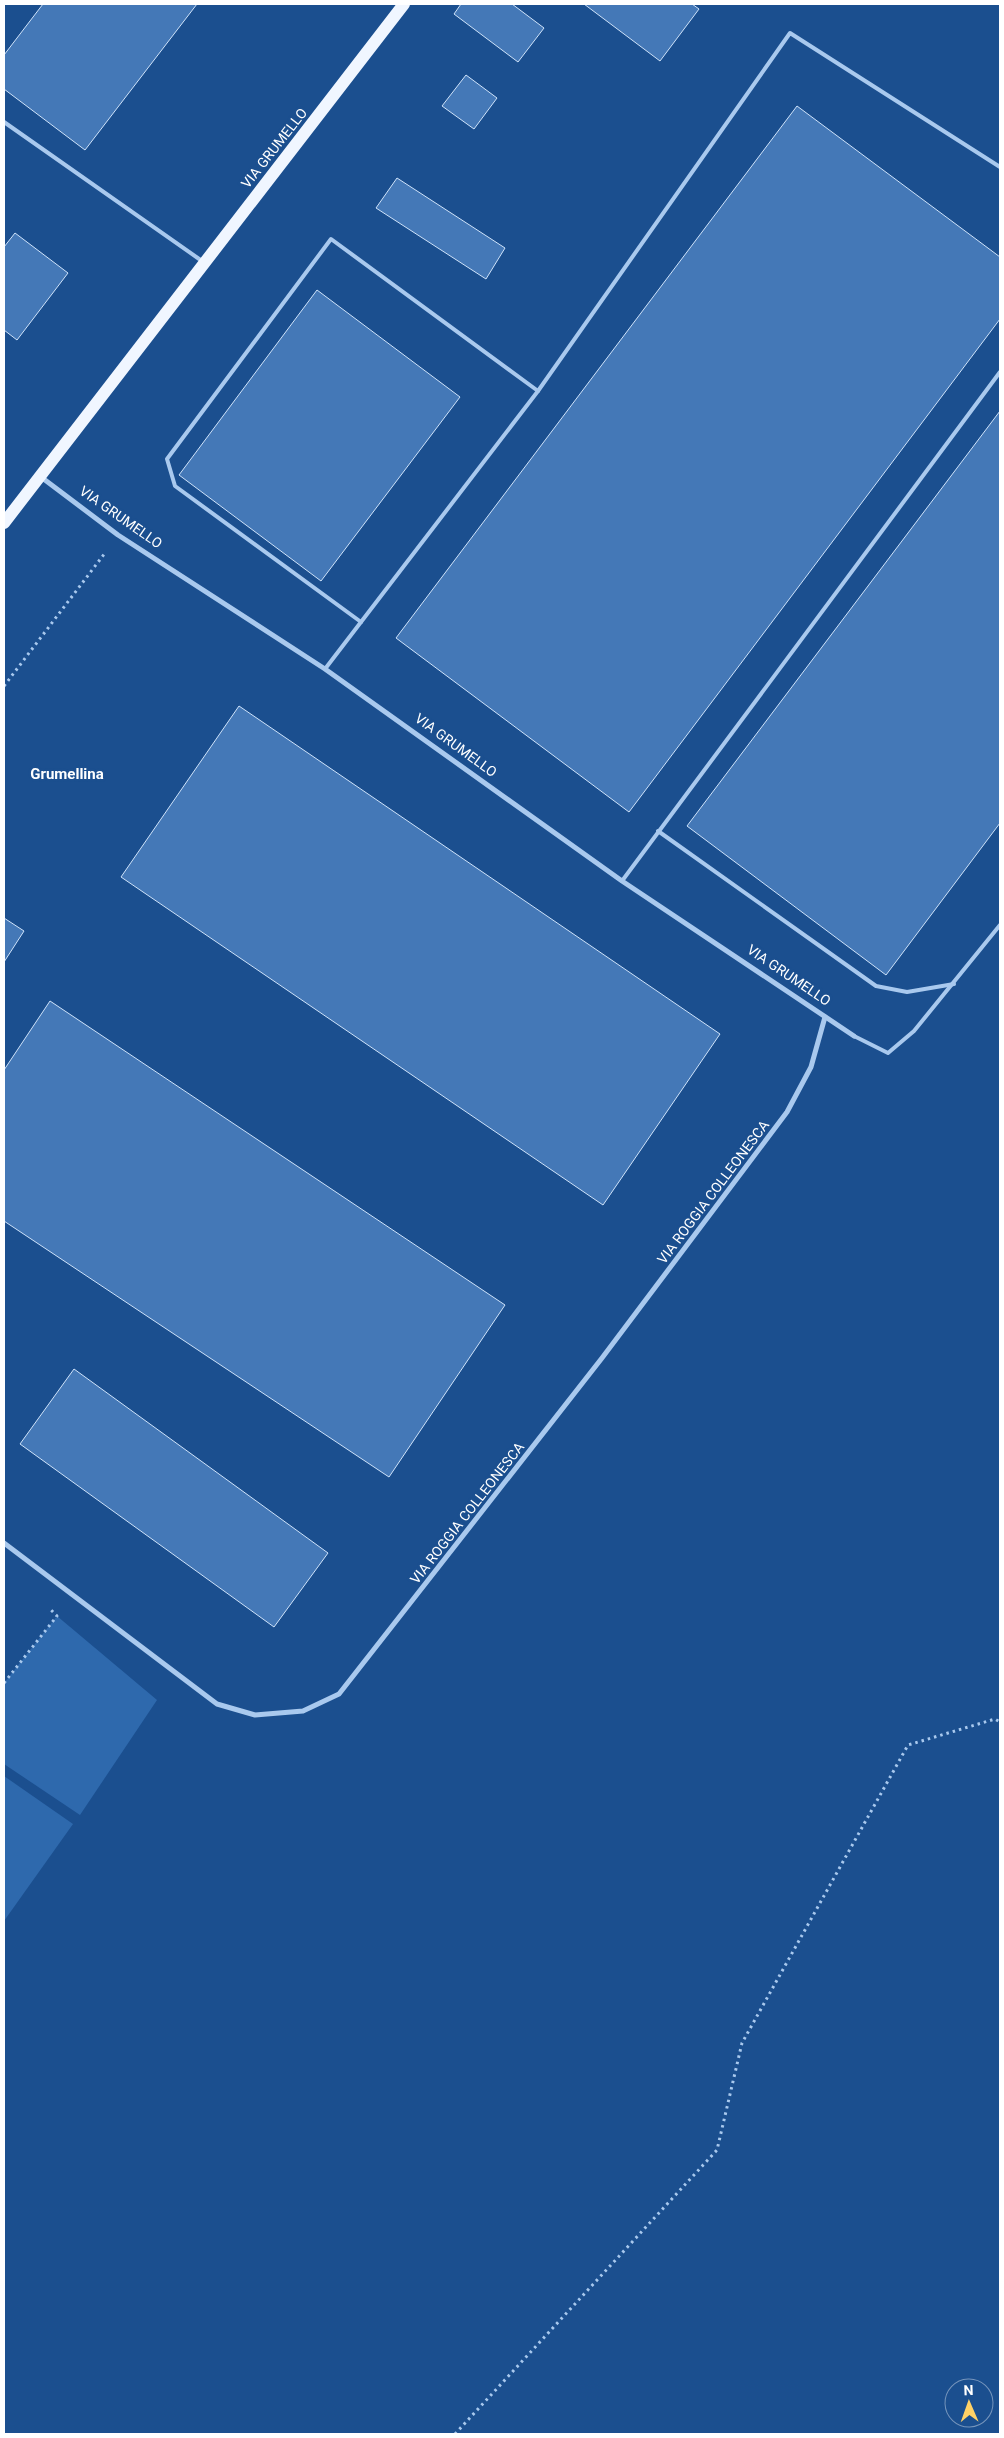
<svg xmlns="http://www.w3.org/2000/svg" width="1004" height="2438" font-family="Roboto,sans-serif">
  <rect width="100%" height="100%" fill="#1b4f8f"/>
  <!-- green -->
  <g fill="#2e69ad">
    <path d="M57,1616l100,84 -77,115 -76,-51v-81z"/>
    <path d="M4,1776l69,48 -69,97z"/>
  </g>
  <!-- building -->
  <g fill="#4478b7" stroke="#cfe3fa">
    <path d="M43,4h154l-112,146 -81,-61v-34z"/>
    <path d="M461,4h51l32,24 -26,34 -64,-48z"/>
    <path d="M584,4h108l7,5 -39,52z"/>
    <path d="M466,75l31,23 -23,31 -32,-23z"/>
    <path d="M797,106l203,151v62l-371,493 -233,-174z"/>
    <path d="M397,178l108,70 -19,31 -110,-71z"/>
    <path d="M15,233l53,40 -51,67 -13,-10v-83z"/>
    <path d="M317,290l143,107 -139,184 -142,-106z"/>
    <path d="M1000,411v412l-114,152 -199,-149z"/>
    <path d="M239,706l481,328 -117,171 -482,-328z"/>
    <path d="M4,918l20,13 -20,31z"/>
    <path d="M50,1001l455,304 -116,172 -385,-256v-151z"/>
    <path d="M74,1369l254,184 -54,74 -254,-183z"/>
  </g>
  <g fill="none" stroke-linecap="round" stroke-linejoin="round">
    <!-- path -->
    <g stroke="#a9c9ee" stroke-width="3" stroke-dasharray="2.5 4" stroke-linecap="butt">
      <path d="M4,686l101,-133"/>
      <path d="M4,1683l53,-67 -7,-7"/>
      <path d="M455,2434l262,-284 25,-107 166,-298 87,-26 5,3"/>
    </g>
    <!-- lane -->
    <g stroke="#a9c9ee" stroke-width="4">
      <path d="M4,122l198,139"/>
      <path d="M361,622l-186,-136 -8,-27 164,-220 207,152"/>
      <path d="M325,669l213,-278 252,-358 210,134"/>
      <path d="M658,831l218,155 31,6 47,-8"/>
      <path d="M622,881l378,-509"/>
      <path d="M854,1036l34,17 26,-22 86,-106"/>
    </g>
    <!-- street -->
    <g stroke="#a9c9ee" stroke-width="5">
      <path d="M41,477l77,58 207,134 297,212 232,155"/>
      <path d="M4,1543l213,161 38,11 48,-4 36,-17 263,-336 185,-246 24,-45 14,-50"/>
    </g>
    <!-- primary -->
    <path stroke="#f0f6ff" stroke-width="12" d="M4,523l400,-519"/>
  </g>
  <g text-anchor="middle" stroke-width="5" stroke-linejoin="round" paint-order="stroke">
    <!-- street labels -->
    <g font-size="14" fill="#fff" stroke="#1b4f8f">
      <text transform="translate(274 148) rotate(-52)" y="5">VIA GRUMELLO</text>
      <text transform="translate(121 517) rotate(35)" y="5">VIA GRUMELLO</text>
      <text transform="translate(456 745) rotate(36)" y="5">VIA GRUMELLO</text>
      <text transform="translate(789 975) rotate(34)" y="5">VIA GRUMELLO</text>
      <text transform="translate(713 1192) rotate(-53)" y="5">VIA ROGGIA COLLEONESCA</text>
      <text transform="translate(467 1513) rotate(-52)" y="5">VIA ROGGIA COLLEONESCA</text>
    </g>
    <!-- neighbourhood labels -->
    <g font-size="15" font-weight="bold" fill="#fff" stroke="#1b4f8f">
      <text x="67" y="779">Grumellina</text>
    </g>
  </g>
  <!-- border -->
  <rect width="1004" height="2438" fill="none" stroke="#ffffff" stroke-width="10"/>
  <!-- north arrow -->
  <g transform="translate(969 2403) rotate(358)"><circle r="24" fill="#1b4f8f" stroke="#7695bc"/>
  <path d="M0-4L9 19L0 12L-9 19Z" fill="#ffd166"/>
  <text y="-8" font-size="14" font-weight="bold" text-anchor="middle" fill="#ffffff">N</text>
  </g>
</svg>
